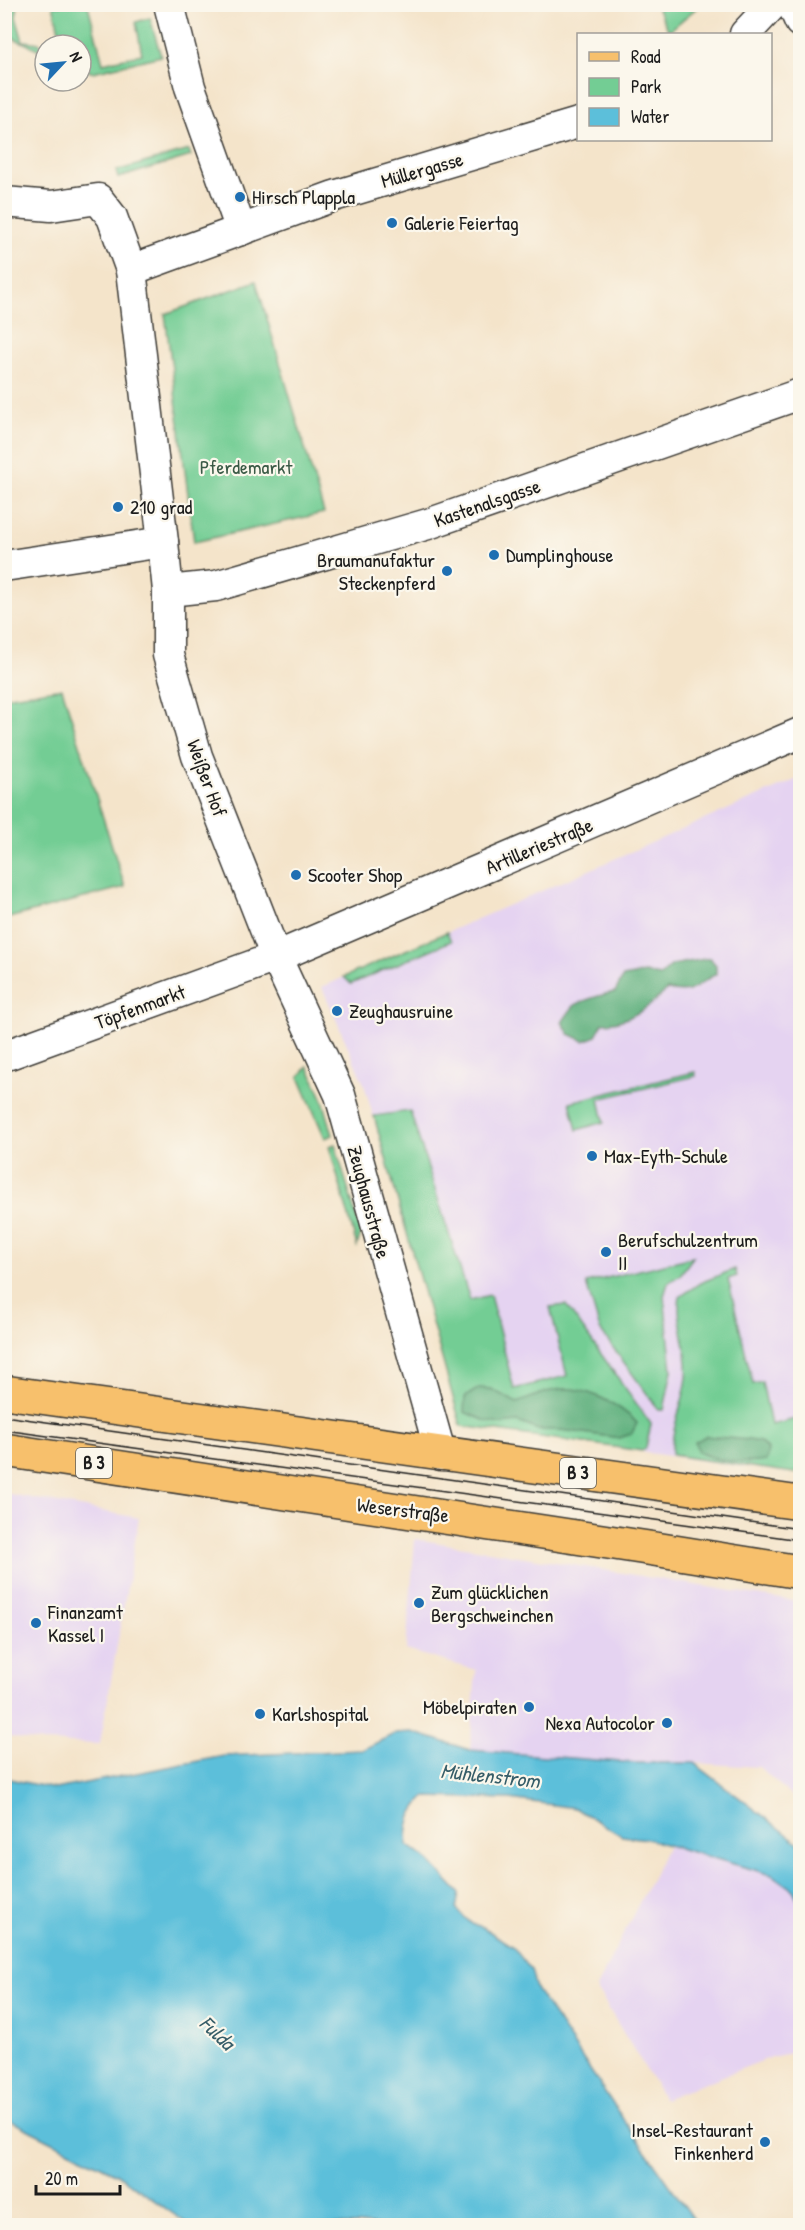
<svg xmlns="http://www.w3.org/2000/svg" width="805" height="2230" font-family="'Patrick Hand',sans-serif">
  <rect width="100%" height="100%" fill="#fbf7ec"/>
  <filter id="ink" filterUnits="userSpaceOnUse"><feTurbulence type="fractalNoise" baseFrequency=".0167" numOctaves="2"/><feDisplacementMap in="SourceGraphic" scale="12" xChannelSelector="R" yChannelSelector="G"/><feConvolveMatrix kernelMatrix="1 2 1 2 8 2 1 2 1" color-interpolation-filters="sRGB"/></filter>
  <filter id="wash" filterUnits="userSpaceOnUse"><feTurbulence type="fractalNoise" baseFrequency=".008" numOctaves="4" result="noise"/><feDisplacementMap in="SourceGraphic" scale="24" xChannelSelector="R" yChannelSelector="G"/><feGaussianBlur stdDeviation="1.35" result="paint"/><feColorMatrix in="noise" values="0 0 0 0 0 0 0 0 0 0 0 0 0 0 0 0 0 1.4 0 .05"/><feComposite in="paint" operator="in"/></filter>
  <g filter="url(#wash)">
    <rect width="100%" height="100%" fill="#f4e4ca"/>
    <!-- built -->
    <g fill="#e5d3f1">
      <path d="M800,778v663l-12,32 -327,-47 -97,-342 -42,-97z"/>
      <path d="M4,1493l135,25 -39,226 -58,-2 -37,-6z"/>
      <path d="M415,1539l385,63v201l-41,-36 -65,-4h-60l-164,-13 6,-80 -70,-20z"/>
      <path d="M668,1846l104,29 21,15 7,14v147l-28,6 -108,42 -68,-111z"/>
    </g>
    <!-- green -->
    <g fill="#73cd94" stroke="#487458" stroke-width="1.5">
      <path d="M4,5h14l-2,12 7,24 17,2 4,14h-3l-3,-8 -25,-11 -8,-1z"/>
      <path d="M53,5h35l15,58 39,-9 -6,-32 14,-4 11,38 -68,16 -12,-4v-23l-19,-2z"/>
      <path d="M656,5h44l-31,26z"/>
      <path d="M189,150l2,6 -73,22 -2,-7z"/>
      <path d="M256,281l68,232 -130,29 -29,-228z"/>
      <path d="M62,688l63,199 -120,32v-222z"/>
      <path d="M447,932l4,9 -100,43 -7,-7z"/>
      <path d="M308,1066l15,34 10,35 -8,3 -26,-61z"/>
      <path d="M695,1072l1,4 -97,23 5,23 -27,8 -7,-28z"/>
      <path d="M410,1111l60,189 20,-5 24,94 53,-13 -17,-69 16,-2 85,119 -5,24 -4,3 -181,-25 -87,-310z"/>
      <path d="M335,1144l26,89 -4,13 -28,-100z"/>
      <path d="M693,1257l-13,18 -12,8 -4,13 8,74 -8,40h-5l-59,-80 -14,-47z"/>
      <path d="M735,1269l2,7 -9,3 25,105 9,-2 9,43 29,-7v56l-128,-19c-2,-27 12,-51 15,-78 3,-27 -12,-59 -7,-80l20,-14z"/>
    </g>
    <!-- forest -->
    <g fill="#5eb07e" stroke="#3d664d" stroke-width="1.5">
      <path d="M710,958l6,7v9c-22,12 -21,22 -49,16 -17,17 -40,33 -64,33l-8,14 -11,4 -15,-7 -7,-12c4,-5 8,-12 12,-16 6,-5 33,-13 41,-14l8,-15 21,-4 16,3 12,-11z"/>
      <path d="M479,1388l12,1 26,14c14,-5 29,-13 45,-14 23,-3 60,17 75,34l-5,10 -12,5 -59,-8h-23l-20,-8 -19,2 -13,-3 -22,-9 1,-15z"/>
      <path d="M706,1436l43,4 11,2 8,8 -2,11c-21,4 -49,0 -68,-9l-3,-10z"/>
    </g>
    <!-- water -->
    <path fill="#5cbfda" stroke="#3c6e7b" stroke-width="1.5" d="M412,1732l58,18 164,13h60l106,81v60l-7,-14 -21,-15 -125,-36 -25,-3 -47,-28 -65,-9 -85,-2c-14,14 -20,28 -17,48l21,16 30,32 -3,16 17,16 8,1 32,21 18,23 5,19 87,130 75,106h-509l-72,-51 -112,-56v-340l50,11 169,-33 138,-6 34,-17z"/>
  </g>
  <g filter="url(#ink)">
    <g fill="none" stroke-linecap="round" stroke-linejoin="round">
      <!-- minor casing -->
      <g stroke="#3c3a36" stroke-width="33">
        <g id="minor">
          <path d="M169,4l21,83 51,143"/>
          <path d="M792,4l8,18"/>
          <path d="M745,34l28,-30"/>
          <path d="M4,202l47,4 47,-7 14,18 19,53 32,272 5,49v64l29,101 79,201 64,138 101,360"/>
          <path d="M131,270l203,-74 244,-73"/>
          <path d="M4,566l159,-24"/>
          <path d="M168,591l48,-5 212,-62 372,-130"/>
          <path d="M4,1056l272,-99 524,-224"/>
        </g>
      </g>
      <!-- major casing -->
      <g stroke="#3c3a36" stroke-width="36">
        <g id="major">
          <path d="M4,1392l796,111"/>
          <path d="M4,1450c266,39 531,80 796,122"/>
        </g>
      </g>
      <!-- minor -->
      <use href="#minor" stroke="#fff" stroke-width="30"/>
      <!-- major -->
      <use href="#major" stroke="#f7c06c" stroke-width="33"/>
      <!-- tram -->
      <g stroke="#1c1c1c" stroke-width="1.5">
        <path d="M4,1416l796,113"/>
        <path d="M4,1430l796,110"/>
      </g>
    </g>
  </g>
  <!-- markers -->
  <g fill="#1f6fb2" stroke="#fbf7ec" stroke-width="2">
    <circle cx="240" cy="197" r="6"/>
    <circle cx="392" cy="223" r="6"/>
    <circle cx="118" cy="507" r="6"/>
    <circle cx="494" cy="555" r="6"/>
    <circle cx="447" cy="571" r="6"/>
    <circle cx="296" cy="875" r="6"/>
    <circle cx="337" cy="1011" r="6"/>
    <circle cx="592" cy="1156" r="6"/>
    <circle cx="606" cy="1252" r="6"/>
    <circle cx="419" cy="1603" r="6"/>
    <circle cx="36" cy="1623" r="6"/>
    <circle cx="529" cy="1707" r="6"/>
    <circle cx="260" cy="1714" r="6"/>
    <circle cx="667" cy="1723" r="6"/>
    <circle cx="765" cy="2142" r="6"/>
  </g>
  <g text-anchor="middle" stroke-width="4.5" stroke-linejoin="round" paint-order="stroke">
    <!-- shield labels -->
    <g fill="#fbf7ec" stroke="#5f5e5a" stroke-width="1.5">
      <rect x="76" y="1448" width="36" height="30" rx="4.5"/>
      <rect x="560" y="1458" width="36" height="30" rx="4.5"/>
    </g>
    <g font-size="18" font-weight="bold" fill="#1c1c1c">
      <text x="94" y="1469">B 3</text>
      <text x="578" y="1479">B 3</text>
    </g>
    <!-- street labels -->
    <g font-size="20" fill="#1c1c1c" stroke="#fbf7ec">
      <text transform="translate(422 170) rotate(-16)" y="7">Müllergasse</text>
      <text transform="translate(487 503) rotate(-19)" y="7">Kastenalsgasse</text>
      <text transform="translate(207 778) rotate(70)" y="7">Weißer Hof</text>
      <text transform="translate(539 846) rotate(-23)" y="7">Artilleriestraße</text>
      <text transform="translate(140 1007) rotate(-20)" y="7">Töpfenmarkt</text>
      <text transform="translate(369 1202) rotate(75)" y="7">Zeughausstraße</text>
      <text transform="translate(403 1510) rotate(7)" y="7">Weserstraße</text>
    </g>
    <!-- poi labels -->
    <g font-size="20" fill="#1c1c1c" stroke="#fbf7ec" text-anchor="start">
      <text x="252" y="204">Hirsch Plappla</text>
      <text x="404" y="230">Galerie Feiertag</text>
      <text x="130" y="514">210 grad</text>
      <text x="506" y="562">Dumplinghouse</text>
      <text x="435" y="567" text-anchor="end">Braumanufaktur<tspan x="435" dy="23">Steckenpferd</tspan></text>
      <text x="308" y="882">Scooter Shop</text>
      <text x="349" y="1018">Zeughausruine</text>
      <text x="604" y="1163">Max-Eyth-Schule</text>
      <text x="618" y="1247">Berufschulzentrum<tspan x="618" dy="23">II</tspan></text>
      <text x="431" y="1599">Zum glücklichen<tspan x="431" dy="23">Bergschweinchen</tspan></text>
      <text x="48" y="1619">Finanzamt<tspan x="48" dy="23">Kassel I</tspan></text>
      <text x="517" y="1714" text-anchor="end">Möbelpiraten</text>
      <text x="272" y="1721">Karlshospital</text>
      <text x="655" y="1730" text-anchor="end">Nexa Autocolor</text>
      <text x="753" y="2137" text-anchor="end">Insel-Restaurant<tspan x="753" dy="23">Finkenherd</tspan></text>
    </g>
    <!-- park labels -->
    <g font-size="20" fill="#3a5a46" stroke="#fbf7ec">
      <text x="246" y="474">Pferdemarkt</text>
    </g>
    <!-- water labels -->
    <g font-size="21" font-style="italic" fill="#365d68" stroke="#fbf7ec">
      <text transform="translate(490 1776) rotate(6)" y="7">Mühlenstrom</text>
      <text transform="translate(217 2033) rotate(43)" y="7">Fulda</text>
    </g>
  </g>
  <!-- margin -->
  <rect width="805" height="2230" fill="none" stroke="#fbf7ec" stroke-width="24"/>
  <!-- legend -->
  <rect x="577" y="33" width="195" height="108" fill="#fbf7ec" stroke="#a29f99" stroke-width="1.5"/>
  <rect x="589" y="52" width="30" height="9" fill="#f7c06c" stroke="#a29f99" stroke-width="1.5"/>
  <text x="631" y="63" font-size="18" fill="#1c1c1c">Road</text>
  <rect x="589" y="78" width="30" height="18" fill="#73cd94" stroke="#a29f99" stroke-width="1.5"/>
  <text x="631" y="93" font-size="18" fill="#1c1c1c">Park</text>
  <rect x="589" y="108" width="30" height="18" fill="#5cbfda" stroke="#a29f99" stroke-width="1.5"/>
  <text x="631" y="123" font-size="18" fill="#1c1c1c">Water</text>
  <!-- north arrow -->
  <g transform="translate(63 63) rotate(64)"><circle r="28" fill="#fbf7ec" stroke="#a29f99" stroke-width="1.5"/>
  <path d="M0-4.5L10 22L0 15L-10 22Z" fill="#1f6fb2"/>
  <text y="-9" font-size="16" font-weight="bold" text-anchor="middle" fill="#1c1c1c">N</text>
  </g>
  <!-- scale -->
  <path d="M36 2185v9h84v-9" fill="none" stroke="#1c1c1c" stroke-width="3"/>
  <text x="45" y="2185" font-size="18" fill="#1c1c1c" stroke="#fbf7ec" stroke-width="4.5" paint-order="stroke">20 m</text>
</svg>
